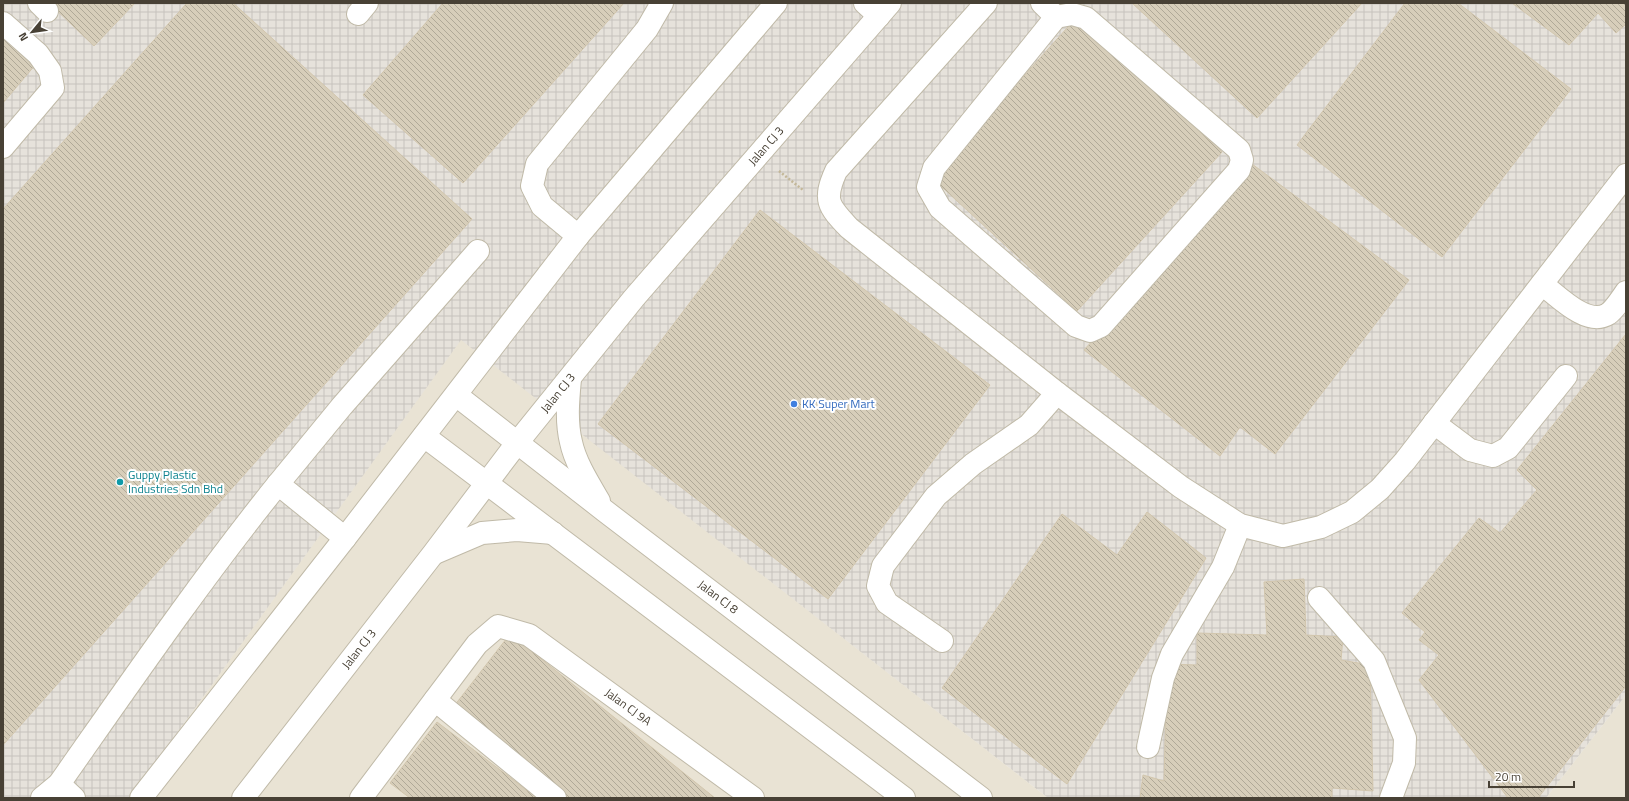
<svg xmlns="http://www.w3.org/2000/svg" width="1629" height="801" font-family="'Titillium Web',sans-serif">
  <defs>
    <pattern id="industrial-grid" width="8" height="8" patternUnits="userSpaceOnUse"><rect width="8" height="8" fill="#e6e2db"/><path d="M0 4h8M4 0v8" fill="none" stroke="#c7c3bd"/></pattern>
    <pattern id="building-back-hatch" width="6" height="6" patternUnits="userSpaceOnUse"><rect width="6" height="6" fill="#d7ceba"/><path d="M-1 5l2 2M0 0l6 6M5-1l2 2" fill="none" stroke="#b0a998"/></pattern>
  </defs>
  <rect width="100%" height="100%" fill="#f4f1e6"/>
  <!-- residential -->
  <g fill="#e9e3d4">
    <path d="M461,339l587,459h-918z"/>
    <path d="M1626,695v103h-80z"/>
  </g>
  <!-- industrial -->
  <path fill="url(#industrial-grid)" d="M3,3h1623v692l-80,103h-498l-587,-458 -331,458h-127z"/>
  <!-- building -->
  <g fill="url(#building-back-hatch)" stroke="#d2c6ad">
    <path d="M49,3h86l-41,43z"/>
    <path d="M187,3h46l239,216 -469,526v-536z"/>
    <path d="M443,3h181l-161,180 -100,-88z"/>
    <path d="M1132,3h230l-105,115z"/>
    <path d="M1405,3h53l113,86 -129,168 -145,-112z"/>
    <path d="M1512,3h114v21l-10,9 -18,-20 -29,32z"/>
    <path d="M1076,18l146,134 -145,159 -145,-133z"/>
    <path d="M3,35l33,29 -33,39z"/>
    <path d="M1252,164l157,116 -134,174 -35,-27 -20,29 -136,-106z"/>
    <path d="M760,210l230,175 -162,214 -230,-175z"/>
    <path d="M1626,334v352l-88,112h-30l-89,-118 20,-25 -20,-15 6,-8 -23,-19 77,-95 21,15 37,-43 -20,-20z"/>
    <path d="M1147,512l59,46 -139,226 -125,-96 120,-174 55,41z"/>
    <path d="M1304,579l2,56 37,2 -2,23 29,5 3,126 -41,-3v10h-192l3,-23 21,6 3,-117 30,1v-32l70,2 -3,-53z"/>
    <path d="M510,634l205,164h-154l-110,-88z"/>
    <path d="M437,722l100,76h-127l-20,-15z"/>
  </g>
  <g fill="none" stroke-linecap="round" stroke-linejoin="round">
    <!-- minor casing -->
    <g stroke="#c0baa8" stroke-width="24">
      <g id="minor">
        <path d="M39,3l8,8"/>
        <path d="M865,3l14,13"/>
        <path d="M986,3l-150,168c-13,29 -8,35 13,57l208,165 124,94 59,38 43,11 38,-9 31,-15 28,-23 25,-28 221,-286"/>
        <path d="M1042,3l14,14 16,-3 14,4 153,132 3,10 -3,10 -138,156 -11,5 -14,-5 -136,-118 -12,-21 6,-19 122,-151"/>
        <path d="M358,14l9,-11"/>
        <path d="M3,23l35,31 12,17 3,17 -50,59"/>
        <path d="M578,236l-36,-30 -10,-20 5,-22 110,-135 15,-26"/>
        <path d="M1542,284c16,12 45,43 66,30 6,-4 14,-16 18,-22"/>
        <path d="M570,379c-2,21 -4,43 1,63 4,20 18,42 28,59"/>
        <path d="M456,395l149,116 376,287"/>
        <path d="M1434,423l36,27 23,6 15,-8 58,-72"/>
        <path d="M424,436l480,362"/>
        <path d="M345,538l-67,-54 64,-78 136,-155"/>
        <path d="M435,553l47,-20 35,-3 36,3"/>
        <path d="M1319,598l55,63 31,77 -1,25 -13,35"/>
        <path d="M942,641l-55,-38 -9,-17 5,-20 53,-70 37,-32 56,-39 28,-32"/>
        <path d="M435,700l120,98"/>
        <path d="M1148,747l15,-69 9,-24 51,-87 17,-42"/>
        <path d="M59,784c71,-101 141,-203 219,-300"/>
        <path d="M42,798l17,-14 15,14"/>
        <path d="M141,798l204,-260 233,-302 198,-233"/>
        <path d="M243,798l190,-244 84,-111 117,-145 256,-295"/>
        <path d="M361,798l116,-154 21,-18 31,9 224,163"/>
      </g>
    </g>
    <!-- path -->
    <path stroke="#c3b798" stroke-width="2.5" stroke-dasharray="2 2" stroke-linecap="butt" d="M779,171l24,19"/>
    <!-- minor -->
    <use href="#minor" stroke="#fff" stroke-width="22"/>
  </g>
  <!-- markers -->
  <circle fill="#3f7fe0" stroke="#fff" stroke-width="1.5" cx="794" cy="404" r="4"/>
  <circle fill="#0f9aa8" stroke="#fff" stroke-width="1.5" cx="120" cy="482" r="4"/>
  <g text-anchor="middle" stroke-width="4" stroke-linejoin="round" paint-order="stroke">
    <!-- street labels -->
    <g font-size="12" fill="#484135" stroke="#fff">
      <text transform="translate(766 146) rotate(-49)" y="4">Jalan CJ 3</text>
      <text transform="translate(558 393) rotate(-51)" y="4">Jalan CJ 3</text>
      <text transform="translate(718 597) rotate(37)" y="4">Jalan CJ 8</text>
      <text transform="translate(359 649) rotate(-52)" y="4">Jalan CJ 3</text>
      <text transform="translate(628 707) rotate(36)" y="4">Jalan CJ 9A</text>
    </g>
    <!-- shop labels -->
    <g font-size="12" fill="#366cbe" stroke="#fff" text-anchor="start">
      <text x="802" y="408">KK Super Mart</text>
    </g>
    <!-- culture labels -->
    <g font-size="12" fill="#0d838f" stroke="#fff" text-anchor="start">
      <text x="128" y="479">Guppy Plastic<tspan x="128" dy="14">Industries Sdn Bhd</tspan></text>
    </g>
  </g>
  <!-- border -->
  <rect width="1629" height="801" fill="none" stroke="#484135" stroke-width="8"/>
  <!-- north arrow -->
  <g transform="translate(32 32) rotate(241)" stroke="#ffffff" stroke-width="3" paint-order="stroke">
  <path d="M0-3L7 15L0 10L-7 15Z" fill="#484135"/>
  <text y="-6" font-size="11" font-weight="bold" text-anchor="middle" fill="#484135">N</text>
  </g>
  <!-- scale -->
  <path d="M1489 781v6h85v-6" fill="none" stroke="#484135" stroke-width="2"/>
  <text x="1495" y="781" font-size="12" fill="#484135" stroke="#ffffff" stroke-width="3" paint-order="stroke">20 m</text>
</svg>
